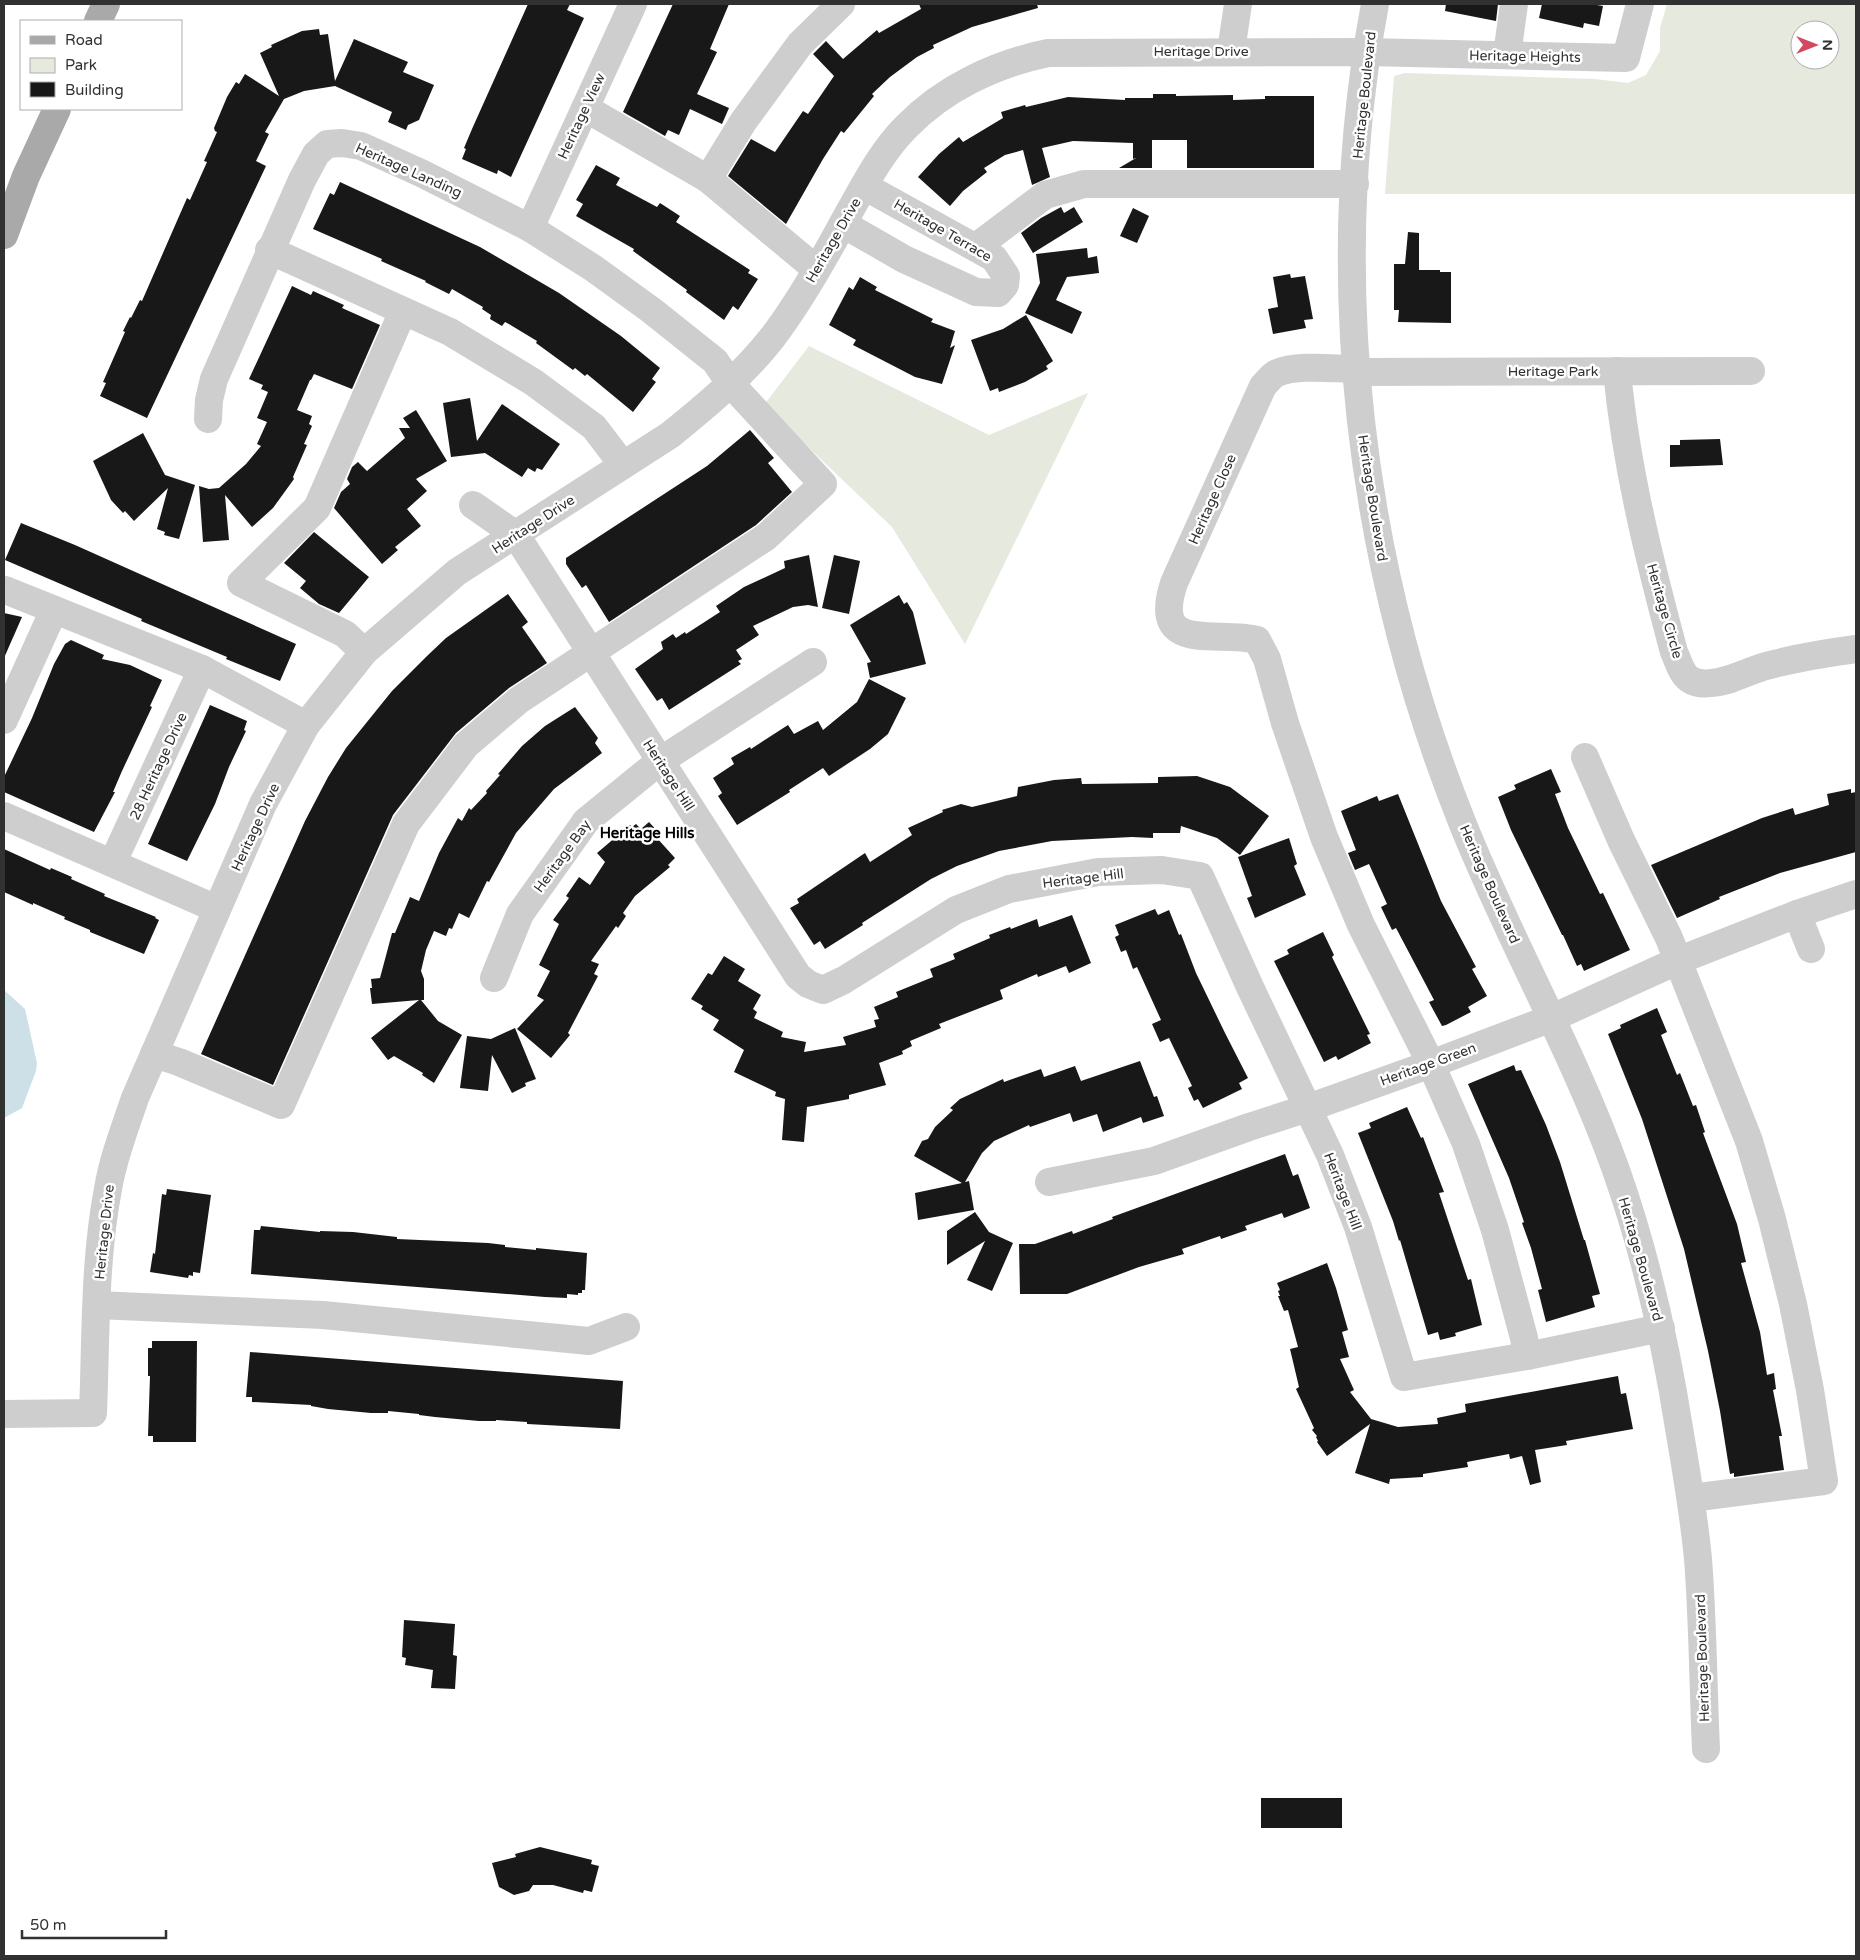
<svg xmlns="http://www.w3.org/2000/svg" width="1860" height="1960" font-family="'Varela Round',sans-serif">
  <rect width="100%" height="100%" fill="#fff"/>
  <!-- green -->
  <g fill="#e5e9de" fill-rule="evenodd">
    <path d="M1667,4h189v190h-471l9,-118 11,-3 190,6 33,4 18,-8 14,-24v-23zM1800,30h30v30h-30z"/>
    <path d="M809,346l180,89 99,-42 -123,251 -73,-117 -128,-122z"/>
  </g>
  <!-- water -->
  <path fill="#cde0e7" d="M4,990l21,19 12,54 -1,8 -14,37 -18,10z"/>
  <!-- building -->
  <g fill="#181818">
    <path d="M528,4h42l-3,6 17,8 -73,159 -13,-7 -1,4 -5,-2 -30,-13 4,-10 -2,-1 8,-19z"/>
    <path d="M673,4h56l-19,45 7,3 -20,42 32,14 -7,16 -32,-15 -11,26 -11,-5 -3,6 -42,-24z"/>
    <path d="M919,4h118l1,4 -66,19 -39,18 1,3 -17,9 -27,20 -18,17 2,2 -30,37 -3,-2 -18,28 -37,65 -58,-48 23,-37 24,13 28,-41 5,3 26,-38 -21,-22 13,-13 17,18 34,-29 2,3 42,-24z"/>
    <path d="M1446,4h52l-2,17 -51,-10z"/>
    <path d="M1542,4h49l12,2 -4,20 -15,-3 -1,5 -44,-10z"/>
    <path d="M319,29l1,6 8,-1 7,47 19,-42 54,23 -5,10 31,13 -15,35 -11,5 -2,5 -18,-8 4,-10 -57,-26 -31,5 -20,8 -19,33 4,2 -13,27 10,5 -119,252 -47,-22 6,-13 -3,-1 22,-50 -2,-1 7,-14 1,1 9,-18 2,1 45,-103 3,2 17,-38 -3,-1 13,-29 -2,-1 -1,-3 13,-31 9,-15 3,2 6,-10 34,22 -19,-43 12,-6 -1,-2 31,-14z"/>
    <path d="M1153,94h23v2l57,-1v5l32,-1v-3h49v72h-127v-28h-35v28h-33l17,-10 -3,1v-16l-60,-2 -31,7 8,29 -18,8 -9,-35 -18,5 -21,13 3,4 -24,19 -13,15 -32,-29 21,-23 20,-17 4,5 40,-24 -2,-6 24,-7 1,2 42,-10 57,3v-2h28z"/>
    <path d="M596,165l24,13 -4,7 41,22 3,-4 20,13 -4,6 74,48 -2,3 10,6 -20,31 -5,-4 -9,14 -38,-28 1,-2 -54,-39 1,-2 -58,-33 7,-12 -7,-4z"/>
    <path d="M340,182l140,65 79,46 62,43 39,32 -8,11 4,3 -23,30 -46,-38 -2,2 -10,-8 -2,2 -37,-27 1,-2 -30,-18 -2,-1 -3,4 -12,-7 1,-4 -9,-6 1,-2 -31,-18 -3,5 -24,-12 1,-1 -45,-20 1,-2 -69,-30 17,-36 4,2z"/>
    <path d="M1061,207l3,6 10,-6 9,15 -50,31 -12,-20 20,-15z"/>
    <path d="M1133,208l16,8 -12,27 -17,-7z"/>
    <path d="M1408,232l11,1v37h21v2h11v51l-53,-1 1,-12h-5v-46h11z"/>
    <path d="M1087,248l1,10 9,-2 2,17 -32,4 -11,23 26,12 -10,22 -47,-21 15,-30 -4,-29z"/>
    <path d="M1290,274l1,4 14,-2 8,43 -9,1 2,8 -33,6 -5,-25 10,-2 -5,-30z"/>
    <path d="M860,277l17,10 -2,3 58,29 -2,3 24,9 -5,17 5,-3 -13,39 -27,-7 -62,-32 3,-5 -27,-15 20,-38 4,3z"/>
    <path d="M292,286l19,9 2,-4 31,14 -2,3 38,17 -28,64 -38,-15 -3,6h-1l-13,30 15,6 -3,8 3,2 -8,18 3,1 -14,32 1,2 -21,29 -21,19 -27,-32 4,45 -26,2 -4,-56 10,3 10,-1 27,-24 15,-18 -4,-2 10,-22 -10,-4 11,-26 -7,-3 2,-4 -14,-6z"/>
    <path d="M1026,315l27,46 -7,5 2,3 -23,13 -26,10 -1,-4 -8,3 -19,-51 32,-11z"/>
    <path d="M470,398l7,43 25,-37 58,40 -18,26 -5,-2 -2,4 -7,-4 -6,9 -37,-24 -34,4 -8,-54z"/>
    <path d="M416,410l31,51 -31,18 11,12 -20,18 14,17 -26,21 3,3 -16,14 -48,-56 7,-16 9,-8 -3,-5 5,-12 6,-5 9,9 38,-33 -6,-10h11l-7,-10z"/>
    <path d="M750,430l24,28 -6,5 24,29 -36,33 -147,97 -23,-37 -4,3 -16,-24v-6l141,-92z"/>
    <path d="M143,433l22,42 30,10 -16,54 -15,-4 1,-3 -8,-3 11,-41 -34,33 -9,-10 -2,2 -12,-13 -18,-39z"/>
    <path d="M1720,439l3,26 -53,2v-22h10v-5z"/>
    <path d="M21,523l54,22 221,99 -16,37 -54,-22 1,-2 -86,-36 1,-2 -137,-59z"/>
    <path d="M314,532l55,45 -30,36 -20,-9 -19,-16 6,-7 -22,-18z"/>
    <path d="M809,555l9,52 -10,-2 -15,2 -40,19 6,9 -23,15 6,9 -4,2 3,3 -72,46 -7,-12 -5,3 -22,-32 28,-20 -2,-7 12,-8 3,4 9,-6 1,2 34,-22 -4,-6 28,-19 41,-19 -1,-7z"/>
    <path d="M834,555l26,6 -11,53 -27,-6z"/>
    <path d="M508,594l20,28 -6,5 25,36 -38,25 -53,45 -63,82 -120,270 -72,-31 104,-233 23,-44 18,-29 46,-57 35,-35 19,-18z"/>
    <path d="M899,595l5,9 3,-2 6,10 13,52 -56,14 -3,-15 4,-1 -21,-37z"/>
    <path d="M4,613l18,4 -18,41z"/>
    <path d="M71,640l33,15 -2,4 28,6 32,15 -12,26 2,1 -30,64 -9,21h2l-21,40 -90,-40v-15l28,-59 22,-54 11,-20z"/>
    <path d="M869,679l37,19 -18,36 -18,15 -41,27 -6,-8 -34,22 1,2 -53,33 -19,-29 4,-3 -9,-15 21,-14 -3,-6 19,-11 1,2 37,-24 6,9 24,-13 5,9 34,-28z"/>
    <path d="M210,705l37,16 -3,9 2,1 -17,36 -14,37 -28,57 -39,-17z"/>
    <path d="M575,707l23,31 -3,5 7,10 -48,36 -38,44 -27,49 -2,-1 -18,37 -10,-5 -7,16 -3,-1 -3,8 -12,-5 -8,19 -5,21 3,8v21h-3l17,21 24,14 -28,48 -12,-8 1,-2 -29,-17 -6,4 -17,-22 48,-38 -47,4 -2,-16h2l-1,-9 9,-1 12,-45h3l15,-36 9,4 20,-48 19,-35 4,3 7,-13 2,2 16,-17 -1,-2 14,-16 -2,-1 24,-28 23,-20z"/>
    <path d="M1551,769l10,23 -6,2 13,34 32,66 3,-1 27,57 -46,21 -3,-7 -4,2 -14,-31h-1l-51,-105 -13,-33 18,-8 -2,-4z"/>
    <path d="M1197,776l33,11 39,29 -29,39 -23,-17 -36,-12 -1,7h-27v5l-21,-1 -80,4 -53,10 -42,15 -26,13 -69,44 1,2 -38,24 -5,-8 -6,4 -24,-37 9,-5 -2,-4 68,-46 5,9 42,-27 -4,-7 35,-16 -1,-2 19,-6 11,3 45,-11 1,-9 36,-7 27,-2 1,6 76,-1v-6z"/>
    <path d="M1851,789v4l5,-1v60l-76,21 -61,24 1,2 -43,19 -26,-53 111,-47 31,-10 2,7 34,-10 -2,-11z"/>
    <path d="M1398,794l43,107 35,66 -4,2 15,27 -19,11 3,5 -25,13 -4,1 -13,-24 5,-2 -38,-72 -4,2 -11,-23 6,-3 -18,-40 -14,6 -7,-17 8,-3 -15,-39 36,-15 2,5z"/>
    <path d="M649,822l11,12 -4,3 19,21 -7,7 2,2 -35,29 -12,17 3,3 -8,12 -2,-2 -25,35 8,3 -5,10 4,2 -30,57 2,2 -19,23 -34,-29 27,-29 -7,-4 13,-25 -11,-6 20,-41 -6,-4 16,-22 -3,-2 13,-19 11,8 15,-23 -8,-9 33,-28 2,2 4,-3 5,5z"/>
    <path d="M1289,838l8,26 -3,2 12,29 -51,23 -8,-20 5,-2 -14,-39z"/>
    <path d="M4,849l46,21 1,-2 21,9 -1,2 34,15 -1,2 52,21 -1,1 4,2 -15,34 -54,-22v-2l-26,-11 1,-2 -32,-14v2l-29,-13z"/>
    <path d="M1155,909l3,6 11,-5 10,25 2,-1 15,39 29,60 23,45 -9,5 3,6 -39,19 -5,-9 -4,2 -6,-13 4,-2 -23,-48 -9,4 -8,-18 9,-4 -24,-53 -4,2 -7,-19 -5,2 -6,-15 4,-2 -4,-10z"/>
    <path d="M1072,915l19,48 -22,10 -3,-7 -28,11 -1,-3 -37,16 3,9 -64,25 2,4 -31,13 2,5 -10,5 1,3 -24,9 7,22 -37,10v4l-42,8 -3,35 -22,-2 3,-41 -10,-3 1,-4 -42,-20 10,-22 -31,-20 6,-10 -18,-11 2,-3 -12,-7 17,-26 4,2 12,-19 21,13 -7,12 23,14 -8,14 4,3 -3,6 29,14 -2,5 25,5 -2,10 42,-7 -3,-8 33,-10 -2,-7 5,-1 -5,-12 24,-10 -2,-5 37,-15 -3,-8 25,-10 -2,-5 37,-16 -1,-3 21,-8 1,2 26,-10 2,8z"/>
    <path d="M1323,932l11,23 -2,2 38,77 -3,1 4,8 -33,17 -2,-4 -12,6 -50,-101 15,-7 -2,-4 3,-2z"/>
    <path d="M1657,1008l10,24 -6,3 16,40 3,-2 13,33 3,-1 9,27 -2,1 34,91 9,38 -5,1 19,69 7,43 7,-2 2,16 -3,1 9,46h-3l5,34 -50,7v-4l-4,1 -10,-63 -12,-60 -24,-102 -42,-130 -34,-85 13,-6 -1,-3z"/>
    <path d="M515,1028l21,51 -11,4 1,3 -14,7 -20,-38 -4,36 -28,-3 7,-52 24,3z"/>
    <path d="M1140,1061l14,36 3,-1 7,20 -21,7 -2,-6 -38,15 -6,-18 -24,8 -3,-9 -40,14 -1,-2 -35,16 -12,12 -17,29 4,-1 5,29 -56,10 -3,-27 47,-10 -48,-27 8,-15 6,-2 7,-12 18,-17 -3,-2 10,-9 43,-20 1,3 37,-13 3,8 31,-11 6,15z"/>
    <path d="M1514,1065l2,6 5,-1 25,55 14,37 24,78h1l15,54 -8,2 3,11 -49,15 -8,-32 4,-1 -11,-41 -9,-25 2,-1 -15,-44 -41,-94z"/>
    <path d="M1407,1107l14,31 2,-1 21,55 -5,1 29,87 3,-1 11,46 -27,8 1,3 -16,4 -2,-8 -10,3 -28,-95 -1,1 -6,-20 -35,-88 13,-5 -2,-5z"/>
    <path d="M1285,1154l8,22 5,-2 12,34 -26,10 -2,-5 -37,13 2,4 -26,9 -1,-3 -38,13 2,5 -45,13 -72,27h-47l-1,-50h16l37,-13 1,3 40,-15 -1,-2z"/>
    <path d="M167,1189l44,6 -11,78 -7,-1v4l-4,-1 -1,3 -38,-6 3,-19 2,1 7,-60 4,1z"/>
    <path d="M975,1212l14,20 24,11 -21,48 -25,-11 18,-39 -38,24v-34z"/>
    <path d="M261,1226l59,6v-1l33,1 44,5v2l91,4 17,2v2l31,3v-2l51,5 -2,37h-3v3h-4v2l-11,-1v4l-22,-1 -294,-23 3,-44h6z"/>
    <path d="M1327,1263l9,25 12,42 -6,2 7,25 -9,2 14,31 -4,2 21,27 27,8 40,-3 -1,-6 29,-6 -1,-8 153,-28 3,18 5,-1 7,36 -67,12 1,4 -32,5 6,32 -11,3 -8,-29 -12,3 -1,-5 -42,8 1,5 -45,7v3l-33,2 -1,5 -34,-11 15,-49 -43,32 -10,-14 1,-1 -2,-4 1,-1 -5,-6 2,-2 -18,-39 3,-2 -9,-38 8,-2 -10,-37 -4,1 -6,-15h2l-2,-5 2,-1 -3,-7z"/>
    <path d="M152,1341h45l-1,101h-43v-6h-5l2,-60h-2v-28h4z"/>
    <path d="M250,1352l373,29 -3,48 -93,-5v-2l-31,-2v1h-17l-44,-4 -16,-2v-1l-31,-3v2h-17l-43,-4 -17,-3v-1l-59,-3v-5h-6z"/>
    <path d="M404,1620l51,4 -2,31 4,1 -2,33 -24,-1 2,-18 -28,-5 1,-7 -4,-1z"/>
    <rect x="1261" y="1798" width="81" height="30"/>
    <path d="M540,1847l52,13 -1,4 8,2 -7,26 -8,-2 -1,3 -30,-8h-20l-4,6 -15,4 -15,-8 -7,-24 24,-6 -1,-3z"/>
  </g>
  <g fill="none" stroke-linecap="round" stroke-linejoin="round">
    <!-- minor -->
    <g stroke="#cecece" stroke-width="28">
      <path d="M1375,4c-51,274 -16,560 87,818 47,118 111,228 154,348 30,85 50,174 64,264 7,41 14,83 18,125 5,63 5,127 8,190"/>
      <path d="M1231,51l7,-47"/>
      <path d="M1507,55l7,-51"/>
      <path d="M585,108l123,71 35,-57 57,-78 41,-40"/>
      <path d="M708,179l108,90"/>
      <path d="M843,224l61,35 72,33 22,1 7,-8 1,-9 -12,-18 -130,-72"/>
      <path d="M530,228l103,-224"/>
      <path d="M976,247l69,-52 39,-11h271"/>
      <path d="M269,250l181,82 83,50 61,45 29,38"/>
      <path d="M1356,369c-22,0 -59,-5 -79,4 -5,2 -10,9 -14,13l-89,197c-24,73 44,46 83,57l10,19 18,64 39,114 37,88 70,139 35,80 29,86 29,108 3,18"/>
      <path d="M1617,371c9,96 32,188 57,281 4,8 7,21 15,27 6,4 15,5 22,4 19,-1 37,-12 55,-17 30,-8 60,-13 90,-17"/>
      <path d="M1356,372l395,-1"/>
      <path d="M473,505l43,30 282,441 10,8 15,6 21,-10 112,-70 53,-21 89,-17 64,-2 38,6 50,111 80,168 28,72 46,150 123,-21 134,-28"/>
      <path d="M5,590l197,79 104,56"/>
      <path d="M364,652l-19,-18 -104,-51 76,-75 86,-197"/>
      <path d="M4,720l50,-110"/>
      <path d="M1585,757l36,83 48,98 80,203 23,78 21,85 17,86 14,91 -133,17"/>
      <path d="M4,816l213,93"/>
      <path d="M113,862l89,-193"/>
      <path d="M1797,914l14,35"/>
      <path d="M494,978l26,-64 66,-93 74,-60 153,-99"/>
      <path d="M154,1054l25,8 102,43 125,-281 60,-79 53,-45 247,-163 57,-53 -93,-101 -15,-22 -64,-51 -58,-42 -63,-40 -109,-55 -60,-27 -19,-3 -15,1 -11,10 -14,26 -88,199 -5,21 -1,19"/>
      <path d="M1049,1182l105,-21 95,-34 59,-19 123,-44 121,-46 125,-57 120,-47 59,-20"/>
      <path d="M97,1305l226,10 266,26 37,-14"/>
      <path d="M4,1414l89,-1c3,-74 1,-151 15,-224 5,-31 17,-61 27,-91l128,-294 43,-79 58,-73 93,-80 213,-137c36,-29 73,-60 102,-97 27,-35 54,-83 75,-122 17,-30 34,-64 59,-89 38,-39 89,-63 142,-74l319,-1 259,6 14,-54"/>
    </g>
    <!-- major -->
    <g stroke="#a9a9a9" stroke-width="28">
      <path d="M98,21l8,-17"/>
      <path d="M4,235l22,-59 31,-67"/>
    </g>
  </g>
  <g text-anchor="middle" stroke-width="5" stroke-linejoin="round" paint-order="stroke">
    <!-- street labels -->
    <g font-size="14" fill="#313131" stroke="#fff">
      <text x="1201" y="56">Heritage Drive</text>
      <text transform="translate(1525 56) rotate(1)" y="5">Heritage Heights</text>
      <text transform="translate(1364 95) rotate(-84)" y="5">Heritage Boulevard</text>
      <text transform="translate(581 116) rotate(-65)" y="5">Heritage View</text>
      <text transform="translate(409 170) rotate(24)" y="5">Heritage Landing</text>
      <text transform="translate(943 230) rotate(30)" y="5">Heritage Terrace</text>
      <text transform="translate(833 240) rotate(-60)" y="5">Heritage Drive</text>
      <text x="1553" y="376">Heritage Park</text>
      <text transform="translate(1373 498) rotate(81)" y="5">Heritage Boulevard</text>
      <text transform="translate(1212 499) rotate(-66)" y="5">Heritage Close</text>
      <text transform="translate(533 524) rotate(-33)" y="5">Heritage Drive</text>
      <text transform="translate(1665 611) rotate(74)" y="5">Heritage Circle</text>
      <text transform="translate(158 766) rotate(-65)" y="5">28 Heritage Drive</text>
      <text transform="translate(669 775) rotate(57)" y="5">Heritage Hill</text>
      <text transform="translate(255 827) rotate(-65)" y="5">Heritage Drive</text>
      <text transform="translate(562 856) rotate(-54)" y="5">Heritage Bay</text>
      <text transform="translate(1083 878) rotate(-7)" y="5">Heritage Hill</text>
      <text transform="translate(1490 884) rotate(66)" y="5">Heritage Boulevard</text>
      <text transform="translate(1428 1064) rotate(-20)" y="5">Heritage Green</text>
      <text transform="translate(1343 1191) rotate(69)" y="5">Heritage Hill</text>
      <text transform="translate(104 1232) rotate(-84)" y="5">Heritage Drive</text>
      <text transform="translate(1641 1259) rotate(74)" y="5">Heritage Boulevard</text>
      <text transform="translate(1702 1658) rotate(-92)" y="5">Heritage Boulevard</text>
    </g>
    <!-- neighbourhood labels -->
    <g font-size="15" font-weight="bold" fill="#000" stroke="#fff">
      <text x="647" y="838">Heritage Hills</text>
    </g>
  </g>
  <!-- border -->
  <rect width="1860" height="1960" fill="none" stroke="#313131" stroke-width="10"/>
  <!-- legend -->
  <rect x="20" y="20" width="162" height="90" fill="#ffffff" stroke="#adadad"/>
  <rect x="30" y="36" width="25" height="8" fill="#a9a9a9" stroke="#adadad"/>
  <text x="65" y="45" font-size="15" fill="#313131">Road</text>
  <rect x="30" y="58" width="25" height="15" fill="#e5e9de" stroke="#adadad"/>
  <text x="65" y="70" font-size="15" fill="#313131">Park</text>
  <rect x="30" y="82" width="25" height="15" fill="#181818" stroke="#adadad"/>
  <text x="65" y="95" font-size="15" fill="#313131">Building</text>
  <!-- north arrow -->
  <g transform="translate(1815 45) rotate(90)"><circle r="24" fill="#ffffff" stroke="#adadad"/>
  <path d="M0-4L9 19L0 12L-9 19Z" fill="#d14a62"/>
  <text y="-8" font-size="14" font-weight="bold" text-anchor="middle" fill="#313131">N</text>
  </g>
  <!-- scale -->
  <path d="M22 1930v8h144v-8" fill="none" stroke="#313131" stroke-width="2.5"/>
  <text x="30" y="1930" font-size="15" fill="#313131" stroke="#ffffff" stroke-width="4" paint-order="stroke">50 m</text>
</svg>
